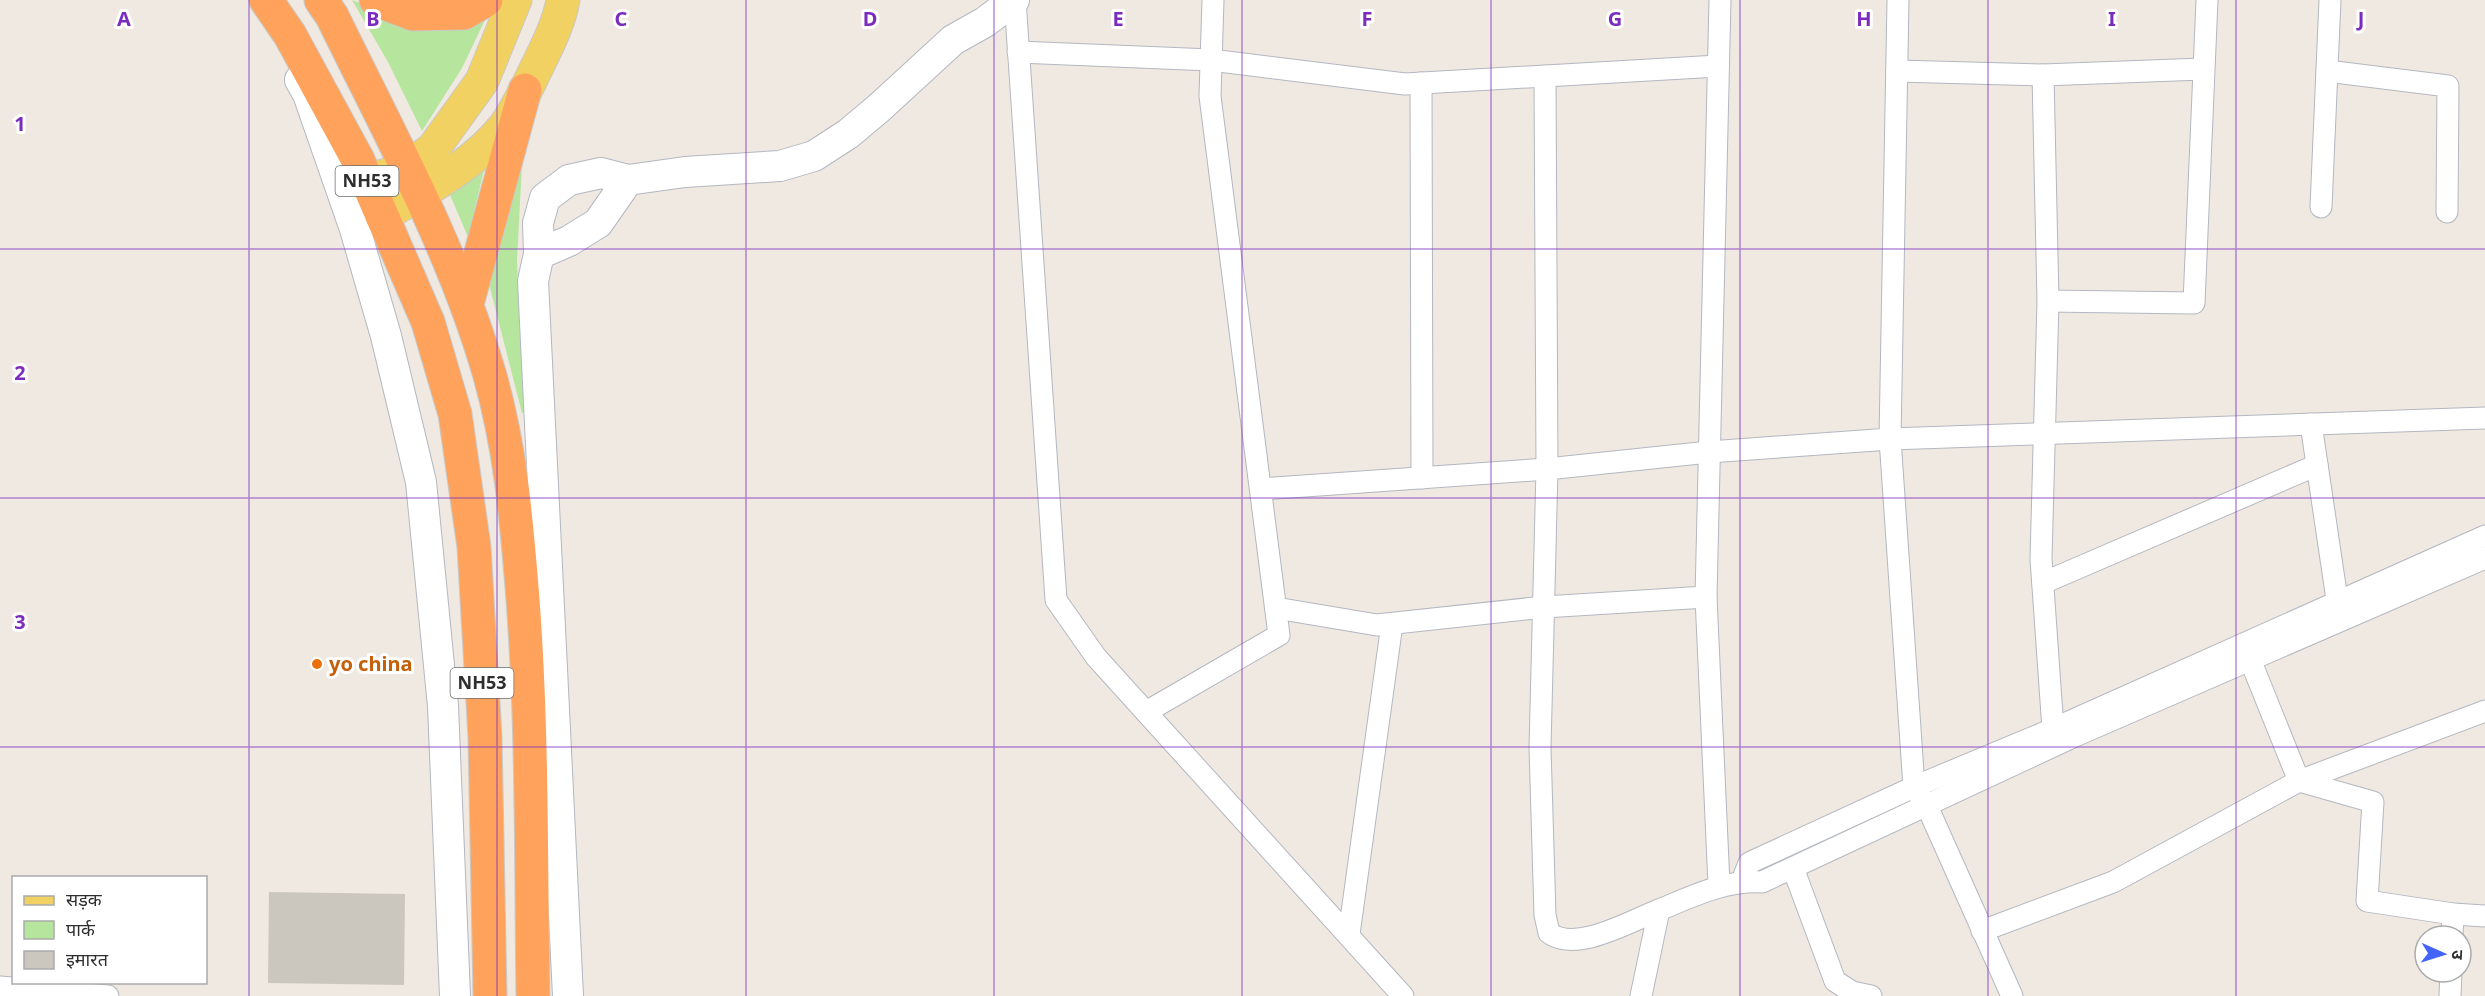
<svg xmlns="http://www.w3.org/2000/svg" width="2485" height="996" font-family="'Noto Sans','Noto Sans Devanagari',sans-serif">
  <rect width="100%" height="100%" fill="#efe9e1"/>
  <!-- green -->
  <g fill="#b6e59e">
    <path d="M352,0l30,12 111,-9 -31,65 -40,63 -34,-69z"/>
    <path d="M523,145l-6,115 3,78 8,73 -6,2 -33,-129v-10z"/>
    <path d="M488,153l-20,84 -23,-54z"/>
  </g>
  <!-- building -->
  <path fill="#cbc7bf" d="M269,892l136,2 -1,91 -136,-2z"/>
  <g fill="none" stroke-linecap="round" stroke-linejoin="round">
    <!-- street casing -->
    <g stroke="#b4b7c1" stroke-width="23">
      <g id="street">
        <path d="M1015,0l41,600 40,57 307,339"/>
        <path d="M1018,52l193,8 194,24 313,-18"/>
        <path d="M1897,71l146,4 159,-6"/>
        <path d="M2327,71l121,15 -1,126"/>
        <path d="M2043,75l5,226 -7,258 12,170 4,14"/>
        <path d="M1545,76l2,393 -7,279 5,167 4,18c28,20 81,-12 110,-23"/>
        <path d="M1421,83l1,395"/>
        <path d="M2321,207l9,-207"/>
        <path d="M2048,301l146,2 13,-303"/>
        <path d="M2311,424l28,189"/>
        <path d="M1261,489l286,-20 162,-17 181,-13 8,-439"/>
        <path d="M2043,583l274,-118"/>
        <path d="M1276,608l101,17 167,-18 162,-10"/>
        <path d="M2245,647l54,134 74,21 -6,99 86,13 -1,22"/>
        <path d="M1146,712l133,-77 -69,-539 3,-96"/>
        <path d="M1793,868l42,113 17,11 19,4"/>
        <path d="M1742,881l7,-18 165,-76 139,-58 432,-193"/>
        <path d="M1719,885l-13,-288 14,-597"/>
        <path d="M2453,914l32,2"/>
        <path d="M1982,931l131,-49 186,-101 186,-70"/>
        <path d="M1349,934l43,-310"/>
        <path d="M0,987l108,9"/>
        <path d="M1641,996l18,-86c34,-14 66,-30 103,-28l313,-146 410,-178"/>
        <path d="M2012,996l-85,-190 -13,-19 -24,-348 595,-21"/>
        <path d="M2450,996l1,-24"/>
      </g>
    </g>
    <!-- secondary casing -->
    <g stroke="#b4b7c1" stroke-width="32">
      <g id="secondary">
        <path d="M300,80l8,14 47,135 31,107 35,146 22,224 12,290"/>
        <path d="M628,180l57,-8 95,-6 34,-10 34,-22 31,-26 74,-68 32,-18 29,-22"/>
        <path d="M539,254l30,-13 29,-18 30,-43 -27,-7 -32,7 -24,18 -7,25 1,31 -6,27 35,715"/>
      </g>
    </g>
    <!-- primary casing -->
    <g stroke="#c9c9c9" stroke-width="35">
      <g id="primary">
        <path d="M367,182l39,-14 27,-19 49,-68 33,-81"/>
        <path d="M382,216c43,-26 91,-50 123,-90 13,-18 23,-41 33,-61 10,-21 21,-42 25,-65"/>
      </g>
    </g>
    <!-- highway casing -->
    <g stroke="#c9c9c9" stroke-width="35">
      <g id="highway">
        <path d="M266,0l24,35 68,125 70,162 27,92 19,133 11,190 5,259"/>
        <path d="M321,0l11,16c57,117 122,234 158,360 20,71 26,138 32,211 11,136 9,273 11,409"/>
        <path d="M376,0l37,14 51,-1 22,-13"/>
        <path d="M467,304l58,-214"/>
      </g>
    </g>
    <!-- street -->
    <use href="#street" stroke="#fff" stroke-width="21"/>
    <!-- secondary -->
    <use href="#secondary" stroke="#fff" stroke-width="30"/>
    <!-- primary -->
    <use href="#primary" stroke="#f2d163" stroke-width="33"/>
    <!-- highway -->
    <use href="#highway" stroke="#ffa35c" stroke-width="33"/>
  </g>
  <!-- grid -->
  <path fill="none" stroke="#7b2cbf" stroke-width="1.5" stroke-opacity="0.55" d="M249,0v996M497,0v996M746,0v996M994,0v996M1242,0v996M1491,0v996M1740,0v996M1988,0v996M2236,0v996M0,249h2485M0,498h2485M0,747h2485"/>
  <!-- markers -->
  <circle fill="#e8710a" stroke="#fff" stroke-width="2" cx="317" cy="664" r="6"/>
  <g text-anchor="middle" stroke-width="6" stroke-linejoin="round" paint-order="stroke">
    <!-- shield labels -->
    <g fill="#fff" stroke="#6d6d6d" stroke-width="1.5">
      <rect x="335.5" y="166" width="63" height="30" rx="4.5"/>
      <rect x="450.5" y="668" width="63" height="30" rx="4.5"/>
    </g>
    <g font-size="18" font-weight="bold" fill="#2e2e2e">
      <text x="367" y="187">NH53</text>
      <text x="482" y="689">NH53</text>
    </g>
    <!-- food labels -->
    <g font-size="20" font-weight="bold" fill="#c56008" stroke="#fff" text-anchor="start">
      <text x="329" y="671">yo china</text>
    </g>
  </g>
  <g font-size="20" text-anchor="middle" font-weight="bold" fill="#7b2cbf" stroke="#fff" stroke-width="6" stroke-linejoin="round" paint-order="stroke">
    <text x="124" y="26">A</text>
    <text x="373" y="26">B</text>
    <text x="621" y="26">C</text>
    <text x="870" y="26">D</text>
    <text x="1118" y="26">E</text>
    <text x="1367" y="26">F</text>
    <text x="1615" y="26">G</text>
    <text x="1864" y="26">H</text>
    <text x="2112" y="26">I</text>
    <text x="2361" y="26">J</text>
    <text x="20" y="131">1</text>
    <text x="20" y="380">2</text>
    <text x="20" y="629">3</text>
  </g>
  <!-- legend -->
  <rect x="12" y="876" width="195" height="108" fill="#ffffff" stroke="#ababab" stroke-width="1.5"/>
  <rect x="24" y="896" width="30" height="9" fill="#f2d163" stroke="#ababab" stroke-width="1.5"/>
  <text x="66" y="906" font-size="18" fill="#2e2e2e">सड़क</text>
  <rect x="24" y="921" width="30" height="18" fill="#b6e59e" stroke="#ababab" stroke-width="1.5"/>
  <text x="66" y="936" font-size="18" fill="#2e2e2e">पार्क</text>
  <rect x="24" y="951" width="30" height="18" fill="#cbc7bf" stroke="#ababab" stroke-width="1.5"/>
  <text x="66" y="966" font-size="18" fill="#2e2e2e">इमारत</text>
  <!-- north arrow -->
  <g transform="translate(2443 954) rotate(93)"><circle r="28" fill="#ffffff" stroke="#ababab" stroke-width="1.5"/>
  <path d="M0-4.5L10 22L0 15L-10 22Z" fill="#4264fb"/>
  <text y="-9" font-size="16" font-weight="bold" text-anchor="middle" fill="#2e2e2e">उ</text>
  </g>
</svg>
